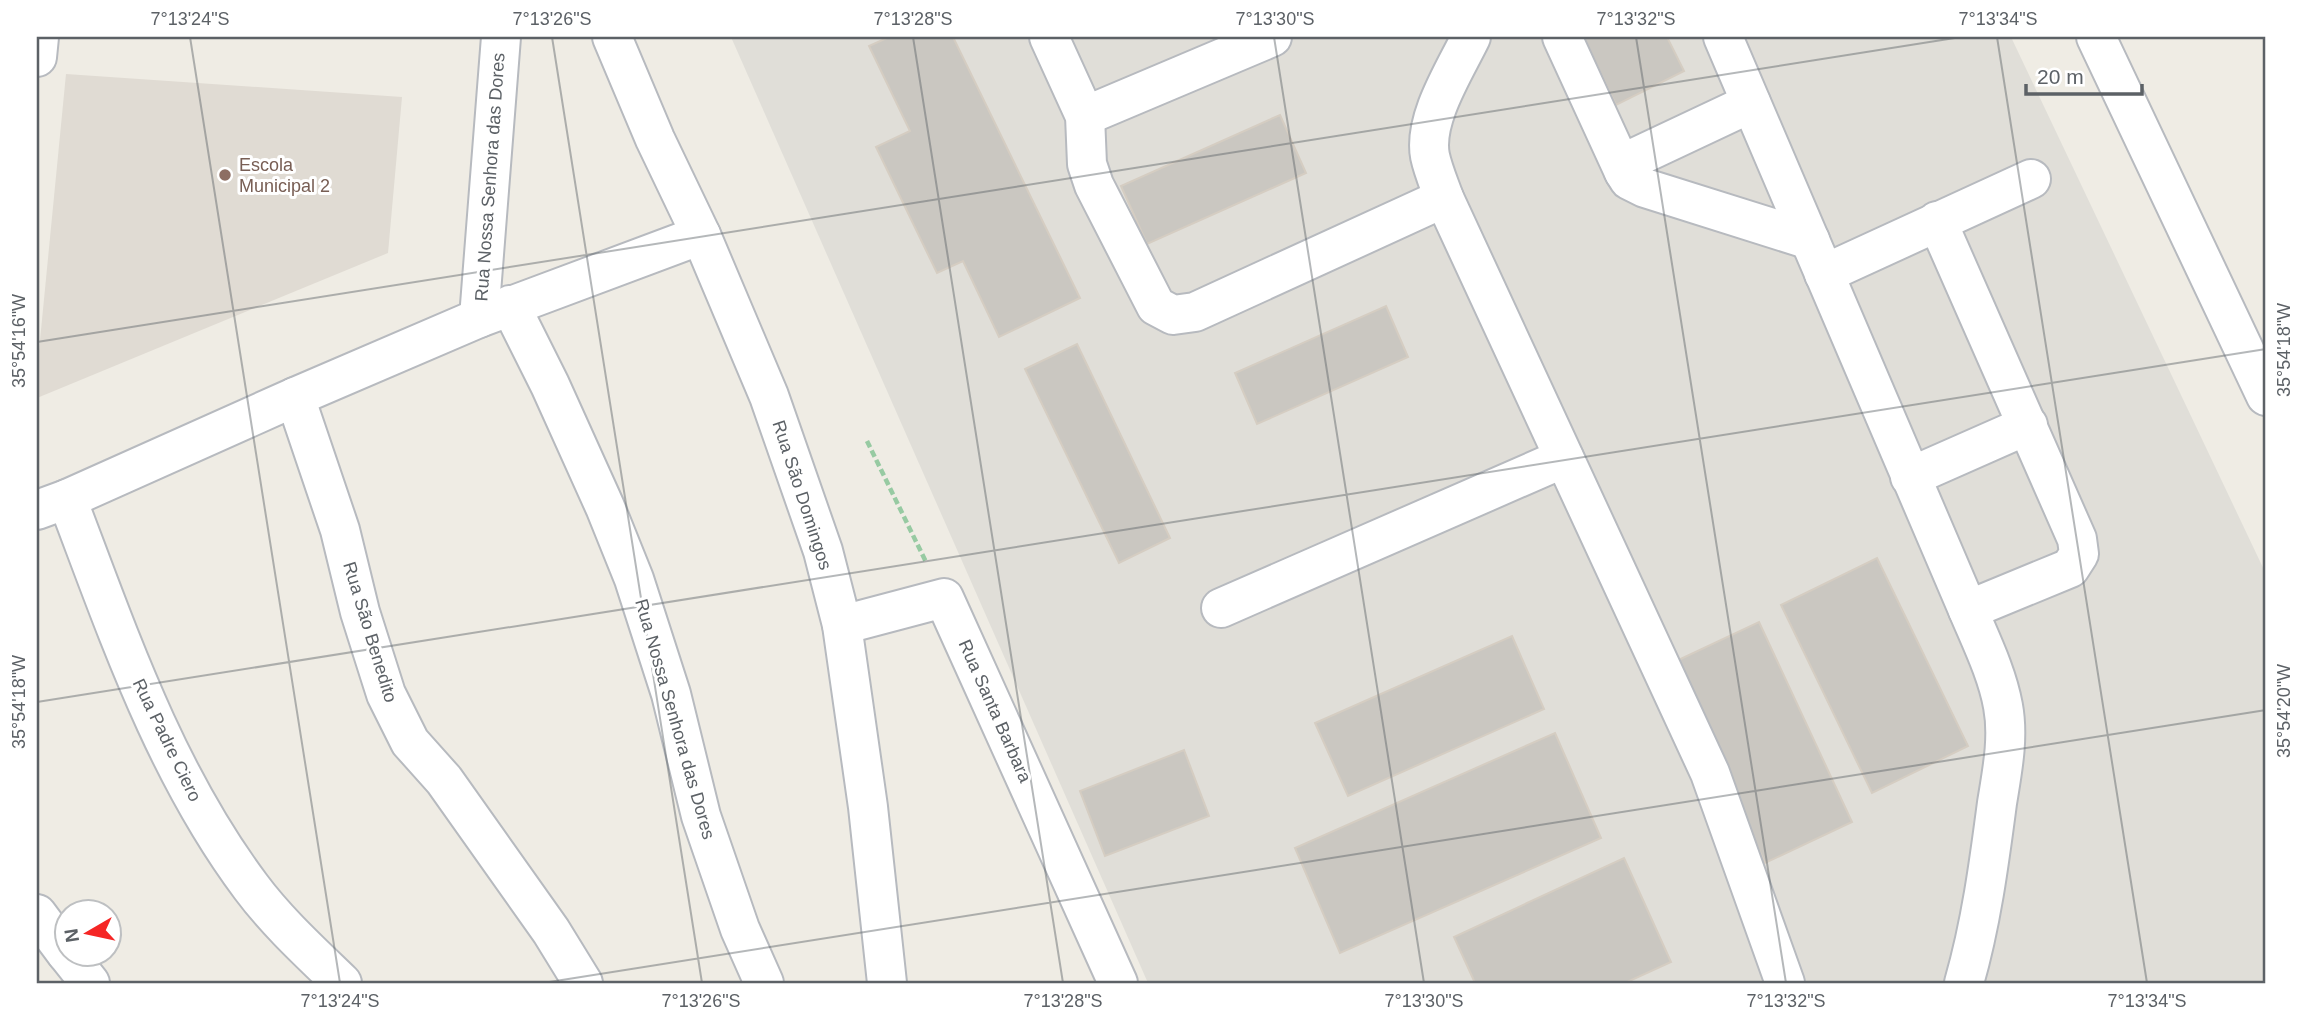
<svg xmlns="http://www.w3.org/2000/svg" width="2303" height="1020" font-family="Arial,sans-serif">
  <rect width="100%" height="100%" fill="#efece4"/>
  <!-- industrial -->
  <path fill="#e0ded8" d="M731,37h1280l255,537v409h-1118z"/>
  <!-- education -->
  <path fill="#e0dbd3" d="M66,74l336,23 -14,156 -351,145v-27z"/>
  <!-- building -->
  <g fill="#cac7c1" stroke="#d5cdc2" stroke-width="2">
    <path d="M889,37h64l127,261 -81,39 -36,-76 -26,12 -61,-126 34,-16 -41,-85z"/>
    <path d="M1583,37h84l17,34 -68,34z"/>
    <path d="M1280,115l26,58 -159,71 -26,-58z"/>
    <path d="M1386,306l22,51 -151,67 -22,-51z"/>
    <path d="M1077,344l93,194 -51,25 -94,-194z"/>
    <path d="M1877,558l91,188 -96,47 -91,-188z"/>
    <path d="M1759,622l93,200 -87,41 -93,-200z"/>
    <path d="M1512,636l32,73 -196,87 -33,-73z"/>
    <path d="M1555,733l46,105 -261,115 -45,-105z"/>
    <path d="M1184,750l25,66 -104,40 -25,-65z"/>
    <path d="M1624,858l47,104 -46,21h-150l-21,-46z"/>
  </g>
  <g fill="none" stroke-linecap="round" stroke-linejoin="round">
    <!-- minor casing -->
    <g stroke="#b7babf" stroke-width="42">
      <g id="minor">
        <path d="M612,37l43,102 46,96 68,161 54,155 19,74 26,182 19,176"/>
        <path d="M1049,37l36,79 2,48 7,21 62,121 17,9 22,-3 249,-114"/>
        <path d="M1471,37c-16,33 -48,82 -41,119 3,14 9,28 14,42l266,575 75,210"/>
        <path d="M1562,37l62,135"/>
        <path d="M1723,37l245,573c13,31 29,63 35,96 6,32 -1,66 -6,97 -8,61 -16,121 -33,180"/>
        <path d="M2096,37l170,359"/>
        <path d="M37,57l2,-20"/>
        <path d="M1751,103l-121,57 -6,12 5,8 16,8 165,52"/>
        <path d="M1085,116l187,-79"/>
        <path d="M1937,221l140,318 2,15 -9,14 -102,42"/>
        <path d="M1824,274l207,-95"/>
        <path d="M510,305l40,80 55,122 29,72 37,115 30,122 39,113 24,54"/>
        <path d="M479,318l22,-281"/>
        <path d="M295,397l45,133 20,82 26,82 24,48 34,38 107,151 32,52"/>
        <path d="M1910,477l118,-52"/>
        <path d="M67,499c51,134 97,272 184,388 26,35 60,66 91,96"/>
        <path d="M37,510l30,-11 228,-102 184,-79 222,-83"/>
        <path d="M1221,608l343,-150"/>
        <path d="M842,625l102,-27 174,385"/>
        <path d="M37,914l29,39"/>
        <path d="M67,954l23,29"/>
      </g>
    </g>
    <!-- path -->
    <path stroke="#97caa2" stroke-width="4.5" stroke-dasharray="7 3.5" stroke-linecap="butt" d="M867,441l59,121"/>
    <!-- minor -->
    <use href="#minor" stroke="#fff" stroke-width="38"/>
  </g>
  <!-- ticks -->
  <path fill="none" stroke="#5c6166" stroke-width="2" stroke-opacity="0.45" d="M190,37l150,946M552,37l150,946M913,37l150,946M1274,37l150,946M1636,37l150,946M1997,37l150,946M37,342l1924,-305M37,702l2229,-353M543,983l1723,-273"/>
  <!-- markers -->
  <circle fill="#8d6e63" stroke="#fff" stroke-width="2.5" cx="225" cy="175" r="7"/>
  <g text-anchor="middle" stroke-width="6" stroke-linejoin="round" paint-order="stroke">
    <!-- education labels -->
    <g font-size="18" fill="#785e54" stroke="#fff" text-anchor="start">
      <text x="239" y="171">Escola<tspan x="239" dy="21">Municipal 2</tspan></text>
    </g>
    <!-- street labels -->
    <g font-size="18" fill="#5c6166" stroke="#fff">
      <text transform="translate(490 177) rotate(-86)" y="6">Rua Nossa Senhora das Dores</text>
      <text transform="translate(802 495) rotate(72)" y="6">Rua São Domingos</text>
      <text transform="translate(370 632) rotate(73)" y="6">Rua São Benedito</text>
      <text transform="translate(995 711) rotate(66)" y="6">Rua Santa Barbara</text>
      <text transform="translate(675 719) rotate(74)" y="6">Rua Nossa Senhora das Dores</text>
      <text transform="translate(167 740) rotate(64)" y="6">Rua Padre Ciero</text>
    </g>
  </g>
  <!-- border -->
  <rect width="2303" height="1020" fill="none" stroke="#ffffff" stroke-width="77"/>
  <!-- north arrow -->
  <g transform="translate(88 933) rotate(261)"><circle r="33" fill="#ffffff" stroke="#bec0c2" stroke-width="2"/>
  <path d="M0-5L12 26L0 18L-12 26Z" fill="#f52625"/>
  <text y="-10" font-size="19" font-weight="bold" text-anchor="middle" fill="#5c6166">N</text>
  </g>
  <!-- scale -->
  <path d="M2026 84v10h116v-10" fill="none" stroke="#5c6166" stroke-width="3.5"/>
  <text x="2037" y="84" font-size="21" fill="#5c6166" stroke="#ffffff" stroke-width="5" paint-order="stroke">20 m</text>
  <rect x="38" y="38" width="2226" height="944" fill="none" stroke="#5c6166" stroke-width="2.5"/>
  <g font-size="18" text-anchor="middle" fill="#5c6166">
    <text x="190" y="25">7°13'24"S</text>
    <text x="552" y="25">7°13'26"S</text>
    <text x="913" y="25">7°13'28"S</text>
    <text x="1275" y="25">7°13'30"S</text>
    <text x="1636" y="25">7°13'32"S</text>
    <text x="1998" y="25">7°13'34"S</text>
    <text transform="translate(19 341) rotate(-90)" y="6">35°54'16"W</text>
    <text transform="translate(2284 350) rotate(-90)" y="6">35°54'18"W</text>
    <text transform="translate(19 702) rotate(-90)" y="6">35°54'18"W</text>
    <text transform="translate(2284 711) rotate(-90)" y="6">35°54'20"W</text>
    <text x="340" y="1007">7°13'24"S</text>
    <text x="701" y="1007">7°13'26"S</text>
    <text x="1063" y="1007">7°13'28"S</text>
    <text x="1424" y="1007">7°13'30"S</text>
    <text x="1786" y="1007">7°13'32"S</text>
    <text x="2147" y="1007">7°13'34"S</text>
  </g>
</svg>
